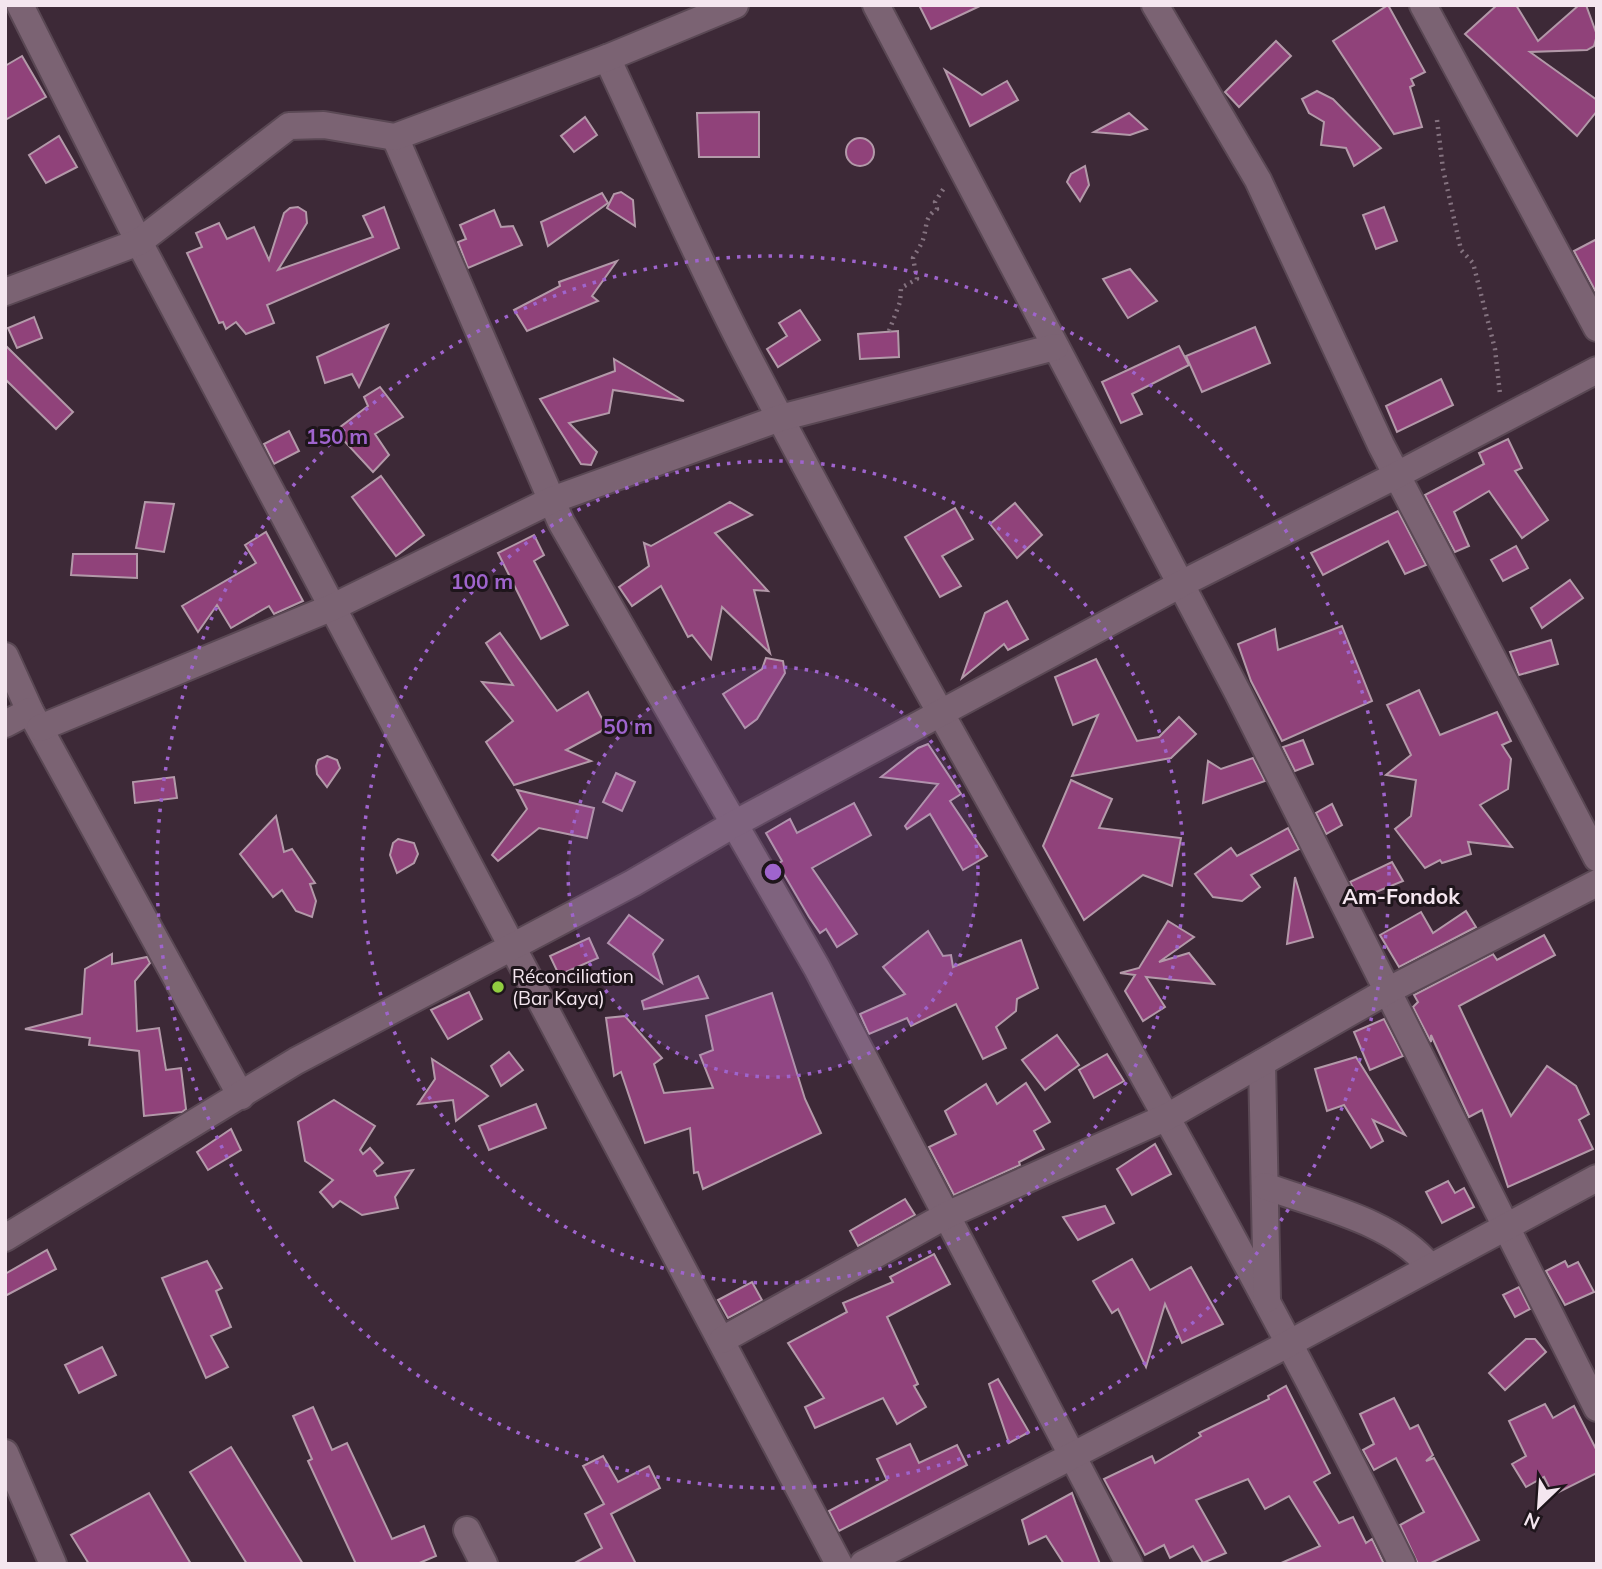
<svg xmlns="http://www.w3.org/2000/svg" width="1602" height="1569" font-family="Mulish,sans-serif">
  <rect width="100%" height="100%" fill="#3d2937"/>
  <!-- building -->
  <g fill="#90427a" stroke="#b399a9" stroke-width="2">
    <path d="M919,5h63l-51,24z"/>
    <path d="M1388,5l37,67 -14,7 3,6 -4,2 12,40 -28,7 -61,-93z"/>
    <path d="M1497,5h19l22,36 41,-36h7l11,30 -3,11 -7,4 -57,2 67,48v11l-20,25 -112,-102z"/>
    <path d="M1276,41l15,15 -52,51 -14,-15z"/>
    <path d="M22,56l24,41 -41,23v-54z"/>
    <path d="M945,70l37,25 25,-14 11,19 -48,26z"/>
    <path d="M1317,91l16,8 48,49 -27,18 -8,-18 -25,-3 3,-23 -15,-9 -7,-14z"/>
    <path d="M759,112v45h-60l-2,-44z"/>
    <path d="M1129,113l18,16 -17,6 -36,-3z"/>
    <path d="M585,117l12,18 -23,17 -13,-16z"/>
    <path d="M59,136l18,31 -31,16 -17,-28z"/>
    <circle cx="860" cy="152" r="14"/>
    <path d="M1085,166l4,19 -9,16 -13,-19 4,-8z"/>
    <path d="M621,192l12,8 2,26 -28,-18 7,-14z"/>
    <path d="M602,193l6,10 -60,43 -7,-24z"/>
    <path d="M298,207l8,5 1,11 -29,47 95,-33 -10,-21 21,-9 15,41 -132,57 7,18 -28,11 -10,-12 -10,7 -3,-7 -4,1 -32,-70 15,-6 -6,-14 23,-10 8,16 27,-12 15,33 15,-47 6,-5z"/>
    <path d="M1384,207l13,34 -21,8 -13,-34z"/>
    <path d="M494,210l7,17 12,-1 9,19 -54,23 -10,-26 8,-3 -6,-14z"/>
    <path d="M1597,239v55l-23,-43z"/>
    <path d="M617,261l-25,35 6,5 -71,30 -13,-21 46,-24 -1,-4z"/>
    <path d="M1130,269l27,32 -29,17 -25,-39z"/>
    <path d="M800,310l20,30 -42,27 -11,-18 20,-13 -8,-13z"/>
    <path d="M34,317l8,21 -25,10 -9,-20z"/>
    <path d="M388,325l-29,62 -7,-13 -27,9 -8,-26z"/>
    <path d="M1255,327l15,36 -68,29 -16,-36z"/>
    <path d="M898,331l1,26 -39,2 -2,-25z"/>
    <path d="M5,345l68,67 -17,17 -51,-50z"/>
    <path d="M1179,346l10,19 -57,29 10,20 -21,9 -19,-41z"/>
    <path d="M614,359l70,42 -71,-11 -4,23 -40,10 28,29 -6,13 -10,-1 -41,-65 75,-28z"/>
    <path d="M1441,379l12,26 -56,27 -11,-26z"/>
    <path d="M380,387l23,30 -28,17 14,21 -16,17 -38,-41 33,-25 -4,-9z"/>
    <path d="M289,431l10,20 -25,13 -10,-20z"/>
    <path d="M1508,439l14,29 -7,3 33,49 -26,18 -33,-47 -35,21 15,34 -14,6 -30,-57 59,-31 -5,-11z"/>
    <path d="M381,476l43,59 -28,21 -44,-59z"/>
    <path d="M145,502l29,2 -10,48 -28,-4z"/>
    <path d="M730,502l22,13 -37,18 53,58 -14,-1 16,63 -48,-46 -11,52 -19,-24 -4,2 -27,-51 -29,20 -13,-19 30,-21 -5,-23 7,3z"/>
    <path d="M1015,503l27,32 -25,23 -27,-34z"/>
    <path d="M955,508l18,31 -31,17 19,30 -21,11 -35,-60z"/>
    <path d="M1398,511l28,54 -21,9 -17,-33 -65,34 -12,-22z"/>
    <path d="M266,532l37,69 -29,13 -5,-8 -38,22 -14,-23 -19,27 -16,-26 74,-43 -11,-18z"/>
    <path d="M534,535l10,20 -10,6 34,64 -27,14 -43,-86z"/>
    <path d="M1516,546l12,22 -25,13 -12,-21z"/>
    <path d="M73,554h64v24l-66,-3z"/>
    <path d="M1570,580l13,18 -41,30 -11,-20z"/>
    <path d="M1007,601l21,38 -20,11 -4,-6 -42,34 23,-65z"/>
    <path d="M1342,626l30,75 -90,40 -31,-60 -13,-37 37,-15 3,21z"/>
    <path d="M500,633l57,78 31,-19 19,36 -41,22 25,11 -77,24 -28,-43 27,-21 -31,-39 31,3 -27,-42z"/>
    <path d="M1551,640l7,24 -39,11 -9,-23z"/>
    <path d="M766,658l17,3 2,12 -28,46 -12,9 -22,-34 39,-25z"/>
    <path d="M1096,659l41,82 22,-4 20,-20 17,17 -25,24 -99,18 26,-61 -25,10 -18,-48z"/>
    <path d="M1419,690l21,45 57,-23 14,29 -9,4 9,14 -3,30 -28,16 32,42 -44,-5 3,12 -29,9 -2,-3 -15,8 -30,-39 16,-13 5,-36 -30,-5 25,-20 -24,-50z"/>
    <path d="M1303,740l10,24 -18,7 -12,-24z"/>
    <path d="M928,744l33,50 -11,7 37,55 -24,14 -33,-56 -23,15 -2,-3 33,-42 -57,-7 37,-29z"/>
    <path d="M327,756l10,4 3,8 -13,19 -10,-13 -1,-8 2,-6z"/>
    <path d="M1253,758l12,23 -62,22 5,-42 13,8z"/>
    <path d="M616,773l19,9 -13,29 -19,-9z"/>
    <path d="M174,777l3,21 -42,5 -2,-21z"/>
    <path d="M1071,780l41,19 -13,29 82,10 -9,48 -29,-11 -59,45 -41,-74z"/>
    <path d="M517,790l77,18 -7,30 -48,-10 -41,33 -6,-6 35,-46z"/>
    <path d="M854,803l17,32 -59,33 45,66 -20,13 -11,-18 -6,4 -11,-16 -31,-53 4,-3 -16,-28 24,-14 7,14z"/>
    <path d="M1332,804l10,21 -16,9 -10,-21z"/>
    <path d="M276,816l8,36 8,-3 23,34 -5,1 6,17 -4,16 -16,-6 -14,-21 -9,7 -33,-43z"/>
    <path d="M1288,828l11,21 -48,26 9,12 -18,14 -29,-4 -18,-23 36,-26 6,8z"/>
    <path d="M398,839l16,4 4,11 -4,9 -17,10 -7,-18 3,-12z"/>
    <path d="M1392,862l11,19 -44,18 -9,-17z"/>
    <path d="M1295,877l18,60 -26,7z"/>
    <path d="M1466,911l10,16 -77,40 -19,-32 41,-23 12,21z"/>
    <path d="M629,915l34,25 -10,14 9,29 -54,-40z"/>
    <path d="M1168,921l26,16 -35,25 30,-9 25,31 -68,-7 19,30 -22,14 -18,-30 10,-16 -15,-2 19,-5z"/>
    <path d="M928,931l15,25 8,-1 2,12 68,-27 17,48 -21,11 -1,12 -20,16 10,21 -23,11 -27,-55 -45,22 -4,-8 -38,16 -9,-20 45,-20 -22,-27z"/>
    <path d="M1544,935l11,20 -96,51 52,110 36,-50 29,20 13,28 -10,6 14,29 -85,38 -26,-77 -13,7 -38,-82v7l-18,-35 5,-5 -4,-7 79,-41 4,6z"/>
    <path d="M589,938l9,20 -39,17 -9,-19z"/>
    <path d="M112,954v10l35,-7 3,6 -15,18 2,50 22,-3 7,42 15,-2 5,41 -4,3 -38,4 -5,-65 -50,-6 1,-7 -65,-9 57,-15 3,-45z"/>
    <path d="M698,976l10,22 -64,11 -2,-8z"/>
    <path d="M469,992l13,27 -34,20 -17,-29z"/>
    <path d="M772,993l33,106 16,34 -118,56 -5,-17 -4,1 -4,-45 -45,15 -24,-71 -7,4 -8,-58 19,-2 37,42 -8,6 10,29 49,-5 -13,-33 13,-5 -7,-34z"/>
    <path d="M1384,1019l19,37 -33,14 -16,-38z"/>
    <path d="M1057,1035l22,30 -34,25 -23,-30z"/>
    <path d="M509,1052l14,18 -22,16 -10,-20z"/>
    <path d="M1107,1054l17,27 -30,17 -15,-28z"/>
    <path d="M1356,1057l49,78 -32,-15 10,21 -12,7 -27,-43 -17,6 -12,-42z"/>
    <path d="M432,1059l48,31 8,6 -32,25 -3,-21 -35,4 17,-25z"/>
    <path d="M1026,1083l24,39 -16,9 10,18 -25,13 1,3 -66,30 -25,-48 27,-13 -11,-23 41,-27 11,20z"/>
    <path d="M334,1100l41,26 -15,24 3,4 7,-6 13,15 -9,8 3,5 36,-6 -18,27 3,11 -36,7 -22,-14 -7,6 -13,-15 13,-12 -28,-19 -7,-39z"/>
    <path d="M536,1104l10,24 -57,22 -10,-24z"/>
    <path d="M231,1129l10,21 -33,20 -11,-18z"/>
    <path d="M1155,1144l16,30 -39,21 -15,-26z"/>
    <path d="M1448,1181l7,12 9,-5 10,19 -32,16 -16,-31z"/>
    <path d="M905,1199l10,16 -57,31 -8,-15z"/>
    <path d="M1105,1206l9,17 -36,17 -15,-23z"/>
    <path d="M47,1250l9,19 -51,27v-22z"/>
    <path d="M934,1254l16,30 -63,33 31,67 -4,2 12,21 -29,17 -14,-26 -68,30 -10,-21 19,-9 -36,-55 59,-31 -4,-9 50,-21 -3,-5z"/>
    <path d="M1132,1259l18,31 41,-23 32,57 -41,19 -17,-39 -19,63 -28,-58 -6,4 -19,-32z"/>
    <path d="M207,1261l15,27 -6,3 15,36 -20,9 17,31 -22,11 -44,-100z"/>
    <path d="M1565,1261l3,6 10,-5 16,30 -29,13 -19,-34z"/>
    <path d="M752,1282l10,18 -34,18 -10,-18z"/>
    <path d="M1519,1287l11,22 -15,8 -12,-22z"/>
    <path d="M1526,1339h9l11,13 -41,38 -16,-17z"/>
    <path d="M102,1347l14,28 -37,18 -14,-28z"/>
    <path d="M998,1379l31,53 -20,11 -20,-59z"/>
    <path d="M1286,1386l44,87 -16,9 25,41 14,-6 13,26 6,-4 12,25h-105l41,-18 -31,-50 -24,13 -17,-30 -52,21 30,53 -23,10 -10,-17 -23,12 -6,-13 -19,10 -41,-76 48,-23 3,7 46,-27 -2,-3 70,-34 -1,-3z"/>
    <path d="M1394,1398l16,31 8,-4 15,30 -7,6 8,-3 45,82 -50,24h-11l-18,-39 24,-13 -28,-54 -22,12 -11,-20 11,-6 -14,-30z"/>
    <path d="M1545,1404l8,14 21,-12 23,45v22l-44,22 -9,-18 -18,10 -14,-23 14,-8 -17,-35z"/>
    <path d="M313,1407l19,43 15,-7 45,96 32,-13 12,30 -19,8h-61l-48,-103 4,-2 -19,-43z"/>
    <path d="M910,1444l9,19 38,-18 10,20 -128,66 -10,-20 58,-31 -10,-21z"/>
    <path d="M231,1447l72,117h-56l-57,-92z"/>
    <path d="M603,1456l15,26 31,-16 11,22 -49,26 25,50h-63l29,-16 -17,-34 19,-10 -21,-38z"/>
    <path d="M149,1493l42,71h-102l-18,-29z"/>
    <path d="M1072,1493l4,11 24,60h-36l-18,-28 -17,8 -7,-24z"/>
  </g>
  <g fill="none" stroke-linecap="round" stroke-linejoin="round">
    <!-- minor casing -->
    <g stroke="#5a4854" stroke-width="30">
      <g id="minor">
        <path d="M20,5l119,237 700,1322"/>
        <path d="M876,5l362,688 359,715"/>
        <path d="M1155,5l103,175 123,265 216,413"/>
        <path d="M1423,5l174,323"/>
        <path d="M607,58c46,98 89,199 139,295 211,407 453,799 656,1211"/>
        <path d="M395,137l166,385 256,446 312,596"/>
        <path d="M5,292l134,-50 150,-116 35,-1 71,12 212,-79 128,-53"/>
        <path d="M5,656l25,55 211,385"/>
        <path d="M5,724l25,-13"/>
        <path d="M40,728l293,-121 219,-107 228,-82 275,-71"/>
        <path d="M1262,1063l5,236"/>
        <path d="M1265,1186c54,20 128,35 164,80"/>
        <path d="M5,1238l291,-177 337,-178 101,-59 447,-240 216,-109 200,-105"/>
        <path d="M722,1340l225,-125 220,-98 222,-127 208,-107"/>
        <path d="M5,1453l48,111"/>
        <path d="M467,1530l17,34"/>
        <path d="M863,1564l425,-220 309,-166"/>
      </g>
    </g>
    <!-- path -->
    <g stroke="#84727f" stroke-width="4.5" stroke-dasharray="2 5" stroke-linecap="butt">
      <path d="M1437,120l6,49 18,81 12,13 22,86 5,45"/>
      <path d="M889,331l11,-29 1,-14 16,-9 -4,-21c3,-6 7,-11 9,-16 6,-14 1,-24 15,-33l-2,-7 9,-14"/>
    </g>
    <!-- minor -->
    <use href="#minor" stroke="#7b6373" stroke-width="26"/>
  </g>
  <!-- distance rings -->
  <circle cx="773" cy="872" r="205" fill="#9f64cd" fill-opacity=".12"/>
  <g fill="none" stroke="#9f64cd" stroke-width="3.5" stroke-dasharray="3.5 7">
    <circle cx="773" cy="872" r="205"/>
    <circle cx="773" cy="872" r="411"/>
    <circle cx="773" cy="872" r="616"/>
  </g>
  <!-- markers -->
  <circle fill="#91cd40" stroke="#1e151b" stroke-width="2.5" cx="498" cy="987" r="7"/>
  <g text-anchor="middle" stroke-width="6" stroke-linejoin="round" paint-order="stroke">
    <!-- poi labels -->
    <g font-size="19" fill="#f4e6ef" stroke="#1e151b" text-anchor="start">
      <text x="512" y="983">Réconciliation<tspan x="512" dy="22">(Bar Kaya)</tspan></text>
    </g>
    <!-- neighbourhood labels -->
    <g font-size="21" font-weight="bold" fill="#f4e6ef" stroke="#1e151b">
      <text x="1401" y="904">Am-Fondok</text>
    </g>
  </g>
  <circle cx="773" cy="872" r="10" fill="#9f64cd" stroke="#1e151b" stroke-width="3.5"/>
  <g font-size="21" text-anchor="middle" font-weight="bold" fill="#9f64cd" stroke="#1e151b" stroke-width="6" stroke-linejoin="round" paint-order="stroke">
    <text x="337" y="444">150 m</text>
    <text x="482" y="589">100 m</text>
    <text x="628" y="734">50 m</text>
  </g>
  <!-- border -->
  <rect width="1602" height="1569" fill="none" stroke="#f4e6ef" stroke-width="14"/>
  <!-- north arrow -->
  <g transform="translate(1539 1506) rotate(205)" stroke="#1e151b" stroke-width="5" paint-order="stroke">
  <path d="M0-5L12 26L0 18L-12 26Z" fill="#f4e6ef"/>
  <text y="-10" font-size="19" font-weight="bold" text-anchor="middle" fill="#f4e6ef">N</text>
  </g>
</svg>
